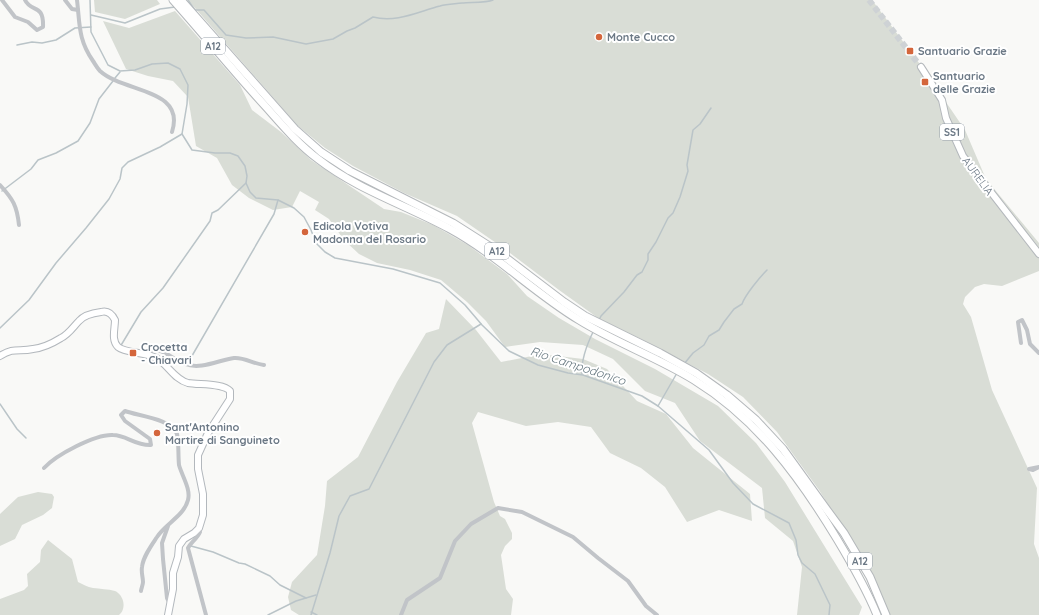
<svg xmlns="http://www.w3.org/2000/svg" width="1039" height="615" font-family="Quicksand,sans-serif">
  <rect width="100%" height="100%" fill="#f9f9f7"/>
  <!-- green -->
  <g fill="#d9ddd6">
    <path d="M94,0h63l3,4 -35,15 -30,-7z"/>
    <path d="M188,0h684l50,67 43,63 21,49 53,64v28l-37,15 -18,-2 -9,3 -10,10 -2,7 8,13 21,73 45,98 -3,56 5,14v57h-151l-20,-47 -49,-78 -42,-58 -34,-35 -35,-23 -69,-36 -41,-20 -39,-28 -57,-43 -45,-31 -53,-23 -51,-27 -28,-18 -27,-22z"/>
    <path d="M175,11l65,74 12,25 29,22 30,28 73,49 17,3 32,13 35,20 39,29 20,22 32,22 36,21 60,30 63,37 38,37 29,39 77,125 -3,8h-62l5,-48 -9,-26 -28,-23 -3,-30 -62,-47 -25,-38 -30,-12 -32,-32 -30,-14 -43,-3 -35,5 -19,-26 -19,-19 -26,-22 -31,-10 -33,-7 -18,-9 -15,-14 -15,-21 -14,-9 4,-8 -19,-11 -8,16 -19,3 -24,-12 -17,-13 -15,-27 -21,-12 -8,-49 -15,-16 -25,-5 -22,-7 -23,-48 26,7z"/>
    <path d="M446,299l30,31 25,32 41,-8 41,5 24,10 30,32 29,13 27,34 57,46 2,27 -33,-11 -32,12 -22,-35 -24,-19 -31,-15 -19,-26 -33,-5 -32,4 -48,-14 -6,11 22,79 6,14 5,3 7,14v6l-7,7 -4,9 5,34 7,10 -2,16h-212l-8,-5 -3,-13 4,-15 25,-27 8,-49 2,-25 31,-24 39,-75 29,-49 13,-4z"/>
    <path d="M38,492l14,2 2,3 -2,11 -9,7 -21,10 -7,14 -15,7v-32l18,-17z"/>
    <path d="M48,540l24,19 6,23c5,2 9,5 15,6 7,1 15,1 22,3 9,4 12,18 4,24h-119v-16l24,-9 4,-4 -1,-12 13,-12 1,-12z"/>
  </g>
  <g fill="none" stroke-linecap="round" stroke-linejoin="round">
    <!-- stream -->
    <g stroke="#bac4c8" stroke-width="1.5">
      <path d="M90,0l1,32 17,33 12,6 15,-1 17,-6 16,-1 12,6 8,16 -1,19 -5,30 10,16 23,3h15l8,3 7,10 2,10 -1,7 4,9 6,6 22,2 16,8 10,9 7,13 5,13 9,9 10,6 58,11 47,14 25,22 17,20 27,26 29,14 30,8 15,2 59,21 16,10 51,44 24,33 20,21 36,19 7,17 2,15 4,8 13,11 15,31 -1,10"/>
      <path d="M188,0l7,10"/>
      <path d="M193,10h11l22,25 20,3 27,-1 33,7 27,-5 14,-8 8,-3 18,-11c23,6 44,-5 67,-11 7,-2 14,-2 22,-3 8,-1 24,0 31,-3"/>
      <path d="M91,15l34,8 35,-14 15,-2"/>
      <path d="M17,45l15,-3 10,1 14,-3 19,-12 16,-1"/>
      <path d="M115,78l5,-6"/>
      <path d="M2,191l29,-22 7,-9 18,-7 22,-12 12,-18 9,-24 14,-18"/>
      <path d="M599,320l2,-4 23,-24 13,-17 5,-3 6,-12v-6l8,-12 12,-24 5,-5 7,-16 8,-26 -1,-6 6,-35 7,-6 11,-16"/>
      <path d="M0,328l29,-28 27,-37 30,-35 23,-29 11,-20 2,-11 6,-6 32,-15 22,-13"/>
      <path d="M120,347l21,-35 22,-24 47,-67 2,-8 6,-3 28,-27"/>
      <path d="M189,361l85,-147 4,-14"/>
      <path d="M684,364l9,-11 11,-8 5,-9 10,-6 5,-8 10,-13 8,-5c3,-9 18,-27 25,-34"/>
      <path d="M582,374c-1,-15 5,-30 12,-44"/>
      <path d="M0,404l17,25 9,9"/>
      <path d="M658,406l19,-33"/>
      <path d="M191,546l22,6 26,11 6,1 25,12 10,9 26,13"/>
      <path d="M311,612l6,3"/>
      <path d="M268,615l28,-14 20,-6"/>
      <path d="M311,615l19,-62 9,-37 11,-20 19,-7 65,-127 13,-17 34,-21"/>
    </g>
    <!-- primary-tunnel -->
    <path stroke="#ced2d5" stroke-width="6" stroke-dasharray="6 3" stroke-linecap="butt" d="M869,0l52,67"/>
    <!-- secondary casing -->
    <g stroke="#b3b8bd" stroke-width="8">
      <path id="secondary" d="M0,356c14,-9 19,-4 33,-7 9,-1 20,-6 28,-11 8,-4 12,-11 18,-17 5,-6 14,-8 22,-9 7,-2 11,2 14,8 0,9 -4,20 3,27 7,6 26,5 36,10 13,5 19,22 34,26 11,2 35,0 42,8v8l-22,34 -10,22v14l5,25v21l-4,13 -5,5 -10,6 -5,7 -1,11 -5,16v16l-5,26"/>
    </g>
    <!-- primary casing -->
    <g stroke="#b4b8bc" stroke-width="8">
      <path id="primary" d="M921,67l21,33 4,18 17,38 76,98"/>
    </g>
    <!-- highway casing -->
    <g stroke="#b4b8bb" stroke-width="9">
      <g id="highway">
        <path d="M173,0c32,36 62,73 94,108 16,18 32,37 51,51 40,31 88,46 132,70 46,25 84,64 129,91 37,23 78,37 115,60 63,39 105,96 143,159 15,25 29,49 40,76"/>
        <path d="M181,0l114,129 26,23 29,19 103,52 44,28 67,51 21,14 75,37 36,20 31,22 29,25 27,29 44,61 17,23 26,44 16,38"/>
      </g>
    </g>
    <!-- street -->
    <g stroke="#c1c4c8" stroke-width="4">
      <path d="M2,0l13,17 13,5 9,8 6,-3c1,-24 -12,-14 -18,-27"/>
      <path d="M65,0l7,9 6,1"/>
      <path d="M77,0c3,25 1,39 16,61 2,3 4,7 7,10 24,22 86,17 72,61"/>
      <path d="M0,185c13,14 17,21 19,40"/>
      <path d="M1021,343l-3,-21 4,-2 5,10 3,14 9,9"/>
      <path d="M140,353c20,-10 29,5 45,11 16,6 34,-4 49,-6 10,-1 20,6 30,7"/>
      <path d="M1039,467l-6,3 -4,-1z"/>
      <path d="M44,468c12,-13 51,-34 69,-33 13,0 23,11 38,10l-1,-6 -25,-18 -4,-6 4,-4c14,5 47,8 52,23 2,10 1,21 2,31 3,11 12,24 9,35 -4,16 -23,24 -31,37 -6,9 -14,20 -15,30 -1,6 1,10 1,15 0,3 -2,7 -2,9"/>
      <path d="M168,526l-6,17 1,16 4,39 2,4"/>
      <path d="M199,528l1,4c-3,7 -9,10 -12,16l18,67"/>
      <path d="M401,615l6,-15 33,-22 15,-37 16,-17 27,-16 24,4 51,25 25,21 30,23 18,25 11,9"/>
    </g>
    <!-- secondary -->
    <use href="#secondary" stroke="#fff" stroke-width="6"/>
    <!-- primary -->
    <use href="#primary" stroke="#fff" stroke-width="6"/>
    <!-- highway -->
    <use href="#highway" stroke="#fff" stroke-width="7"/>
  </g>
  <!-- markers -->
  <g fill="#d4663c" stroke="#fff" stroke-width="1.5">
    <circle cx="599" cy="37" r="4"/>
    <rect x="906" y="47" width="8" height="8" rx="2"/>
    <rect x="921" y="78" width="8" height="8" rx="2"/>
    <circle cx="305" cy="232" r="4"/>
    <rect x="129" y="349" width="8" height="8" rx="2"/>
    <circle cx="157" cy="433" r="4"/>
  </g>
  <g text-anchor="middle" stroke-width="4" stroke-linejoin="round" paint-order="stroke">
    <!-- shield labels -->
    <g fill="#fff" stroke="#97a0aa" stroke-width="1">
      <rect x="201" y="38" width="24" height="16" rx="3"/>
      <rect x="940" y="124" width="24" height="16" rx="3"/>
      <rect x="485" y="243" width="24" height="16" rx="3"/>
      <rect x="848" y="553" width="24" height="16" rx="3"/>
    </g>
    <g font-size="10" font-weight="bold" fill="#6b7885">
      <text x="213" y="50">A12</text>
      <text x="952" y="136">SS1</text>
      <text x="497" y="255">A12</text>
      <text x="860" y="565">A12</text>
    </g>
    <!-- poi labels -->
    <g font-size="11" font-weight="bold" fill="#6b7885" stroke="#fff" text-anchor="start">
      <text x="607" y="41">Monte Cucco</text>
      <text x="918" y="55">Santuario Grazie</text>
      <text x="933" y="80">Santuario<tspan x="933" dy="13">delle Grazie</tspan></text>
      <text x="313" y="230">Edicola Votiva<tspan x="313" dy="13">Madonna del Rosario</tspan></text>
      <text x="141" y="351">Crocetta<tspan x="141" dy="13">- Chiavari</tspan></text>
      <text x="165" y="431">Sant'Antonino<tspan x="165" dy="13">Martire di Sanguineto</tspan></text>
    </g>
    <!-- street labels -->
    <g font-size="11" fill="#6b7885" stroke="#fff">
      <text transform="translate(978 176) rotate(54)" y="4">AURELIA</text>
    </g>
    <!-- water labels -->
    <g font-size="12" font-style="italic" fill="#677880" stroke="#fff">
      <text transform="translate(578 366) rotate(18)" y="4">Rio Campodonico</text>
    </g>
  </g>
</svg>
